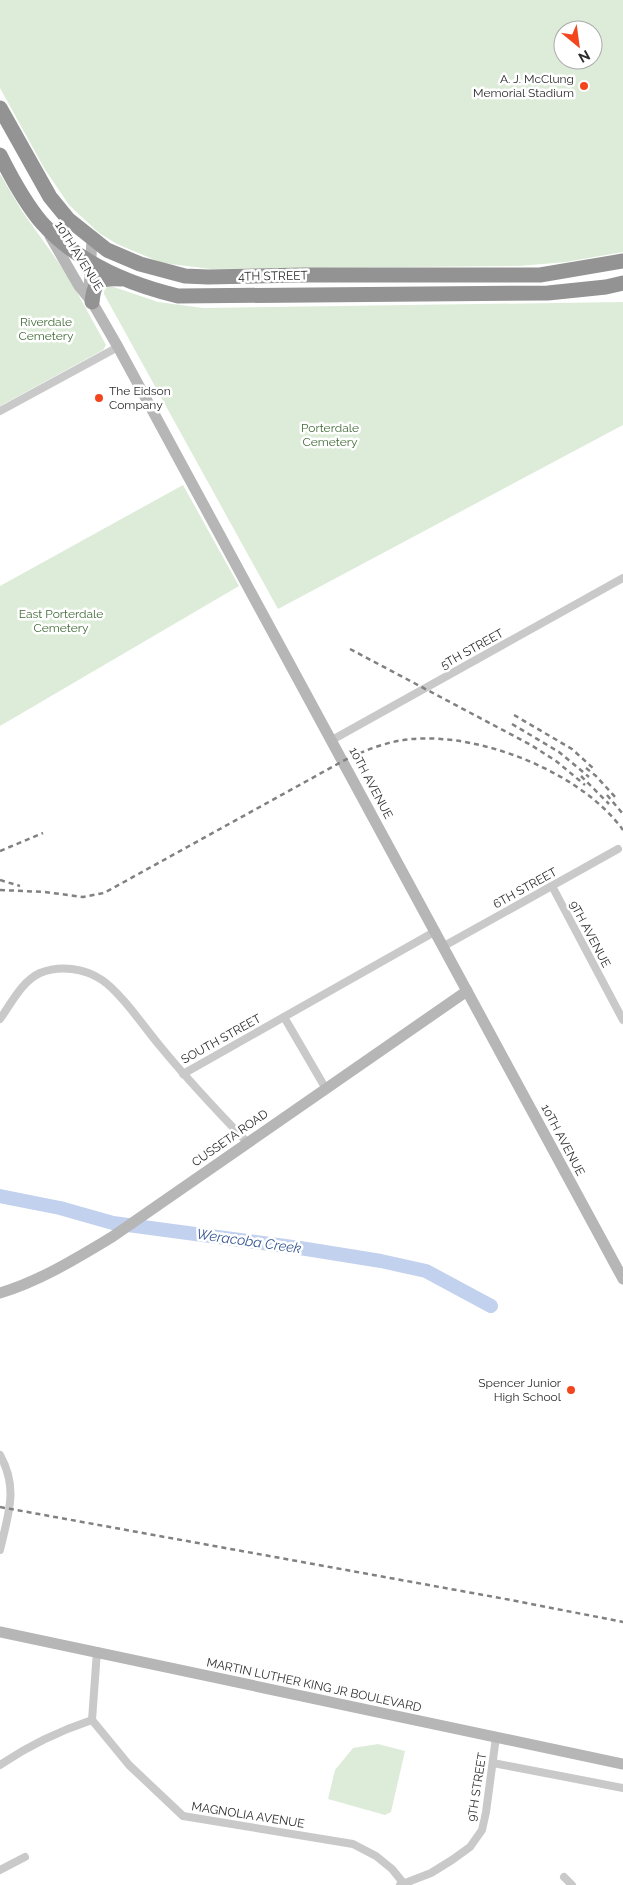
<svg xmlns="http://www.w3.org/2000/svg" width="623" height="1885" font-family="Raleway,sans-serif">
  <rect width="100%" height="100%" fill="#fff"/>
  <!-- green -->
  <g fill="#ddecd8" fill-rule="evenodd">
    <path d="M0,0h623v252l-57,10 -47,4 -308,3 -49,-6 -45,-19 -18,-11 -30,-28 -25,-37 -44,-80zM563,30h30v30h-30z"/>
    <path d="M0,174l22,37 46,65 38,69 -3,5 -103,56z"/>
    <path d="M107,287h7l44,15 45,6 420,-6v123l-345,184 -174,-315v-3z"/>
    <path d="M183,485l56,101 -239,140v-140z"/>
    <path d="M378,1744l27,7 -14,61 -6,3 -57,-16 7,-29 18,-22z"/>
  </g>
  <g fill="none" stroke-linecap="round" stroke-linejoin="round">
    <!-- river -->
    <path stroke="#c2d1ed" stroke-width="14" d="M0,1196l60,12 53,15 187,25 81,13 45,10 65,35"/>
    <!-- street -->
    <g stroke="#c9c9c9" stroke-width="8">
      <path d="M0,411l118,-64"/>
      <path d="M332,740l291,-162"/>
      <path d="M552,886l71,134"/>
      <path d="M444,946l174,-97"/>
      <path d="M284,1017l42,72"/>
      <path d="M0,1019c11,-15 22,-38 40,-46 20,-8 44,-5 62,7 18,12 43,48 58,66 27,33 57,65 87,96"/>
      <path d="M183,1074l253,-143"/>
      <path d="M0,1455c19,34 8,59 0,95"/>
      <path d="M97,1651l-5,69 37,45 54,51 170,28 23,12 16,13 13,16"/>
      <path d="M493,1763l130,25"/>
      <path d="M0,1765c28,-19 59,-34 92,-45"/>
      <path d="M0,1870l25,-13"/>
      <path d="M564,1877l8,8"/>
      <path d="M400,1885l31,-12 21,-13 18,-13 12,-17 4,-18 10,-75"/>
    </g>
    <!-- secondary -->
    <g stroke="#b6b6b6" stroke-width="11">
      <path d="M50,236l29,50 13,16 26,45 505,932"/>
      <path d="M91,298l-2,-8 3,-50"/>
      <path d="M0,1293c40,-12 77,-35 112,-56l355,-246"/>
      <path d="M0,1632l623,132"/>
    </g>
    <!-- highway -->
    <g stroke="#939393" stroke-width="15">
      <path d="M0,108l50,89 18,22 39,31 33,14 45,12 23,1 96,-2h236l83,-14"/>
      <path d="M0,155c12,24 25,48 42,68 36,40 86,61 136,73l370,-3 58,-6 17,-4"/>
      <path d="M92,302c2,-22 8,-24 29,-23"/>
    </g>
    <!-- rail -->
    <g stroke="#818181" stroke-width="2.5" stroke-dasharray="5 4" stroke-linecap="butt">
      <path d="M350,649l181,96 25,16 29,24"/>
      <path d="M514,715l58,34 22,20"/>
      <path d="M512,724l47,28 30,25"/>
      <path d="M586,768l10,8 20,22"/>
      <path d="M581,776l28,28"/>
      <path d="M607,795l16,19"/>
      <path d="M0,851l43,-18"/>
      <path d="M0,880l20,6"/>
      <path d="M0,890l45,2 38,5 21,-4 239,-132c22,-11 45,-20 69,-22 70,-6 170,34 211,91"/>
      <path d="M0,1507l511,93 112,22"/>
    </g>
  </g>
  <!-- markers -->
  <g fill="#f3461e" stroke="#fff" stroke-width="2">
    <circle cx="584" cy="86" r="5"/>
    <circle cx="99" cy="398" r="5"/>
    <circle cx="571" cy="1390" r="5"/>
  </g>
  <g text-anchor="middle" stroke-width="5" stroke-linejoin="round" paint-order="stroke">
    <!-- poi labels -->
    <g font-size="12" fill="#2c2c2c" stroke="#fff" text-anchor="end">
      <text x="574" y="83">A. J. McClung<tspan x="574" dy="14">Memorial Stadium</tspan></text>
      <text x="109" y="395" text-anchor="start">The Eidson<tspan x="109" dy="14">Company</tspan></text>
      <text x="561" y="1387">Spencer Junior<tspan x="561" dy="14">High School</tspan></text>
    </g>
    <!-- street labels -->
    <g font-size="12" fill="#2c2c2c" stroke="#fff">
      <text transform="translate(79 256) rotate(58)" y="4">10TH AVENUE</text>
      <text transform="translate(273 276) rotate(-1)" y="4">4TH STREET</text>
      <text transform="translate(472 649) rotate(-29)" y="4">5TH STREET</text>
      <text transform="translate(371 783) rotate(62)" y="4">10TH AVENUE</text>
      <text transform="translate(525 888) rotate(-29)" y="4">6TH STREET</text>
      <text transform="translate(590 934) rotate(62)" y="4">9TH AVENUE</text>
      <text transform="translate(221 1039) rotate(-29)" y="4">SOUTH STREET</text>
      <text transform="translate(230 1138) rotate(-35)" y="4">CUSSETA ROAD</text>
      <text transform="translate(563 1140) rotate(62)" y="4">10TH AVENUE</text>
      <text transform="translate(314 1685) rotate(12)" y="4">MARTIN LUTHER KING JR BOULEVARD</text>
      <text transform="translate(477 1787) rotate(-81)" y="4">9TH STREET</text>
      <text transform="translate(248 1815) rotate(9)" y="4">MAGNOLIA AVENUE</text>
    </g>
    <!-- park labels -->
    <g font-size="12" fill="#416b37" stroke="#fff">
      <text x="46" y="326">Riverdale<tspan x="46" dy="14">Cemetery</tspan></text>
      <text x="330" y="432">Porterdale<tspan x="330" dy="14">Cemetery</tspan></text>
      <text x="61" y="618">East Porterdale<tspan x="61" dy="14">Cemetery</tspan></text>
    </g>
    <!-- water labels -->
    <g font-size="14" font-style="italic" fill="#345694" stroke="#fff">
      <text transform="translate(249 1241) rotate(8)" y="5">Weracoba Creek</text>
    </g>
  </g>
  <!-- north arrow -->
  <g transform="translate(578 45) rotate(151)"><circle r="24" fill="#ffffff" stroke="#ababab"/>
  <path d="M0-4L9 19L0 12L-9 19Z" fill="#f3461e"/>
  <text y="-8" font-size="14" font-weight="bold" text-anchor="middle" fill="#2c2c2c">N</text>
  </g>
</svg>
